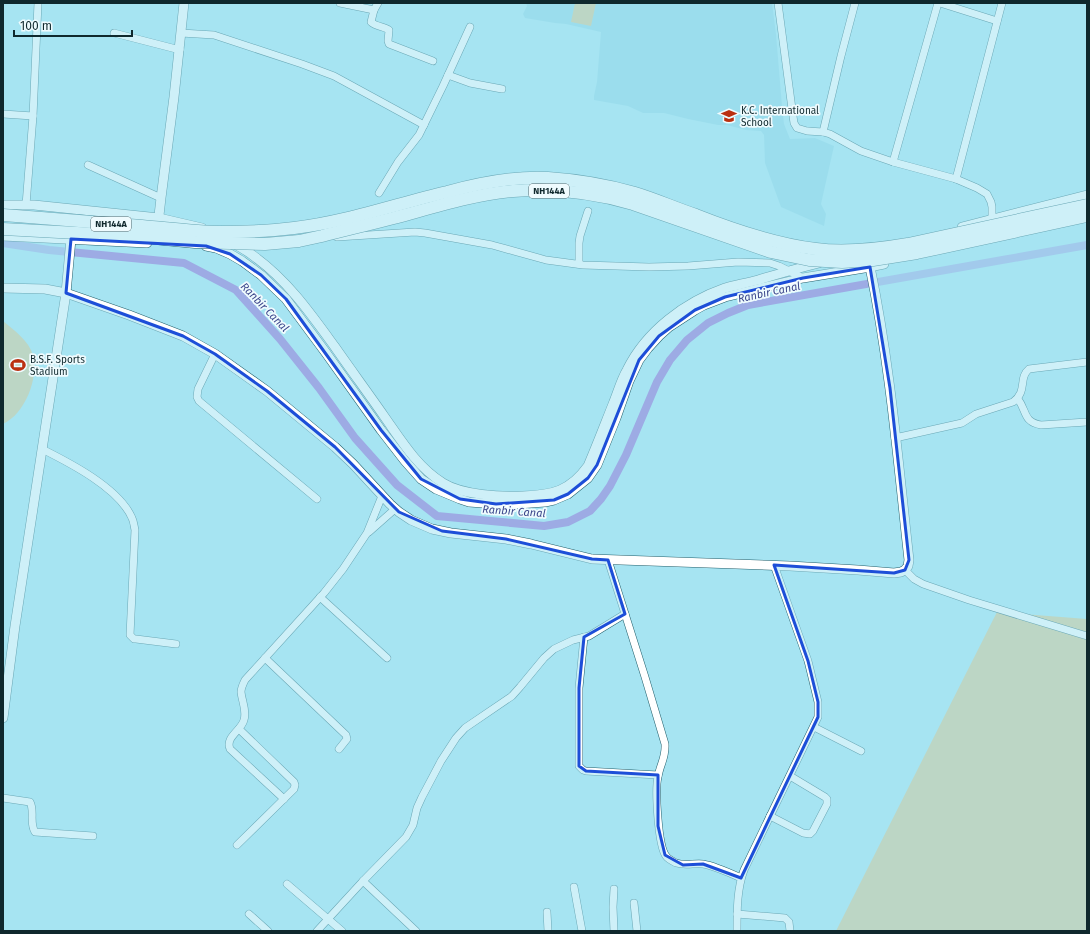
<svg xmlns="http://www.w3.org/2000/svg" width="1090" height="934" font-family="'Fira Sans',sans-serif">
  <rect width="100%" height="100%" fill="#a6e4f2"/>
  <!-- built -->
  <path fill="#8fd6e6" d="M526,3h246l4,31 6,72 2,18 6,15 25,-1 19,8 -13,58 5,10 -2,12 -43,-19 -16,-44 -1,-28 -3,-4 -15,-1 -19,-5h-9l-30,-6 -24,-6h-21l-15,-7 -34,-6v-4l3,-14 4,-50 -35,-8 -11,-1 -30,-5 -2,-4 4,-8z"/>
  <!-- green -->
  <g fill="#d7c68f">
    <path d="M575,3h21l-5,23 -20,-4z"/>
    <path d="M3,321c11,9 26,20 30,34 6,23 -8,59 -30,69z"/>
    <path d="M997,612l90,7v312h-251z"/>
  </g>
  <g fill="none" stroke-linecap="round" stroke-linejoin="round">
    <!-- canal -->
    <path stroke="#9dabe4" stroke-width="8" d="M3,243l46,7 135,13 52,27 44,49 39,49 36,50 42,47 40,31 107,10 24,-4 22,-11 11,-12 9,-13 16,-31 31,-73 13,-22 17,-20 21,-17 20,-10 20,-8 339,-60"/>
    <!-- minor casing -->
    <g stroke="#23606d" stroke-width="8">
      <g id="minor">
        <path d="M340,3l34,7"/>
        <path d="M378,3l-4,7 -3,12c5,5 13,4 18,8l-1,11 1,3 44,17"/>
        <path d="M778,3l14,106 2,14 3,5 10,3 16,1 7,2 31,17 32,11 63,17 21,9 10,6 4,8 1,5v16"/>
        <path d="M940,3l57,18"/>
        <path d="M114,33l66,17"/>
        <path d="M181,33l33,2 88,29 32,12 90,49"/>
        <path d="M448,75l22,8 32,6"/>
        <path d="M3,114l30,2"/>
        <path d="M823,132l18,-76 14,-53"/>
        <path d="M893,162l45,-159"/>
        <path d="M88,165l73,33"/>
        <path d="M956,179l46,-176"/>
        <path d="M379,193l19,-31 21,-27 24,-49 27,-59"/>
        <path d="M26,205l7,-89 5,-113"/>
        <path d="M337,237l78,-5 10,1 67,12 54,15 15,2 22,3 66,2 39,-1 50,-4 32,1 9,3 24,12"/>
        <path d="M579,264v-21l1,-7 8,-25"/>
        <path d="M215,354l-17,35 -1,8 2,4 118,98"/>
        <path d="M1018,399c9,12 5,23 23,26l46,-3"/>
        <path d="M895,438l67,-15 14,-9 37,-12c15,-11 5,-24 16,-33l58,-7"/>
        <path d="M42,449c28,14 77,39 90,69 2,4 2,8 3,12l-5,105 4,4h2l40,5"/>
        <path d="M369,532l26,-23"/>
        <path d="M608,560l37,117 20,67c1,14 -5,20 -7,33 -3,12 0,69 8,79 2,3 6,5 10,7 9,3 18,0 27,1 12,2 27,9 38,14"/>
        <path d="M905,570l9,9 9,5 46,16 118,36"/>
        <path d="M320,597l67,61"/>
        <path d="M584,637l-5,51v78l4,4 3,1 72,4"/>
        <path d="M265,658l81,77 1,4 -8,10"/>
        <path d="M814,727l47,24"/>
        <path d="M3,798l27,4c5,9 -1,21 5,30l58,4"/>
        <path d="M284,799l-54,-50c-5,-12 11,-18 14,-29 3,-10 -2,-18 -3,-28 0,-4 2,-8 4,-12l79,-87 19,-24 24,-36 15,-37"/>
        <path d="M770,816l33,17 7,1 3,-3 14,-27v-5l-2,-2 -35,-21"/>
        <path d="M237,845l57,-56 1,-4 -1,-3 -55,-53"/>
        <path d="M363,881l53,50"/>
        <path d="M287,884l55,47"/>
        <path d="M574,887l8,44"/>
        <path d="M614,889l-1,18 1,24"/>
        <path d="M634,903l3,28"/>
        <path d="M547,912l1,19"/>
        <path d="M249,914l19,17"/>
        <path d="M737,914l48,4 4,4 1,9"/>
        <path d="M317,931l46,-50 43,-44 7,-12 4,-17 5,-11 19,-36 15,-23 9,-10 47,-32 8,-9 24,-29 10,-9 19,-9 16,-4 36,-22"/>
        <path d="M737,931c0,-21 0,-42 7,-61l74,-153v-15l-10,-41 -34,-96"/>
      </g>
    </g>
    <!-- tertiary casing -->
    <g stroke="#23606d" stroke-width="10">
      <g id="tertiary">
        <path d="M3,205h31l125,13 43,10"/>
        <path d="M158,224l3,-26 13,-101 10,-94"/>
        <path d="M962,227l125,-32"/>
        <path d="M3,236l144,7"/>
        <path d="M235,244c7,4 14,8 20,13 33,24 56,57 80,90 16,23 33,46 49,69 17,24 33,51 59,67 19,12 58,14 80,13 30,-1 47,-5 65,-30 9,-21 17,-42 25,-62 5,-12 8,-24 14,-34 19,-39 58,-68 98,-82 11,-3 22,-5 33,-8 20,-6 41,-12 61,-17"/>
        <path d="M206,246l10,2 14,6 12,7 19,14 25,24 40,54 55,77 24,31 16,18 15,10 24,10 9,3 27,2h22l27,-2 9,-2 14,-6 20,-16 9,-13 19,-47 13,-37 10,-21 9,-12 11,-12 10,-9 26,-17 9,-5 21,-8 78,-19 61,-10 20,-4"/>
        <path d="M3,288l42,1 21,4 63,22 54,21 32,18 52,37 68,56 18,17 37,40 9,8 12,8 21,9 19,4 55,6 25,5 61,15 198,7 68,4 36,3 7,-1 4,-2 3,-4 1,-6c-11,-98 -19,-197 -39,-293"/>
        <path d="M3,718l12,-92 51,-333 5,-54"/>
      </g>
    </g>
    <!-- minor -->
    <use href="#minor" stroke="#fff" stroke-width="7"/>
    <!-- tertiary -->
    <use href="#tertiary" stroke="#fff" stroke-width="9"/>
    <!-- trunk-bridge casing -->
    <g stroke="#23606d" stroke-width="13" stroke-linecap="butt">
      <g id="trunk-bridge">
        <path d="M3,215c46,4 92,7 139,11 25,2 53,6 78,6 25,0 50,-1 74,-4 52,-6 102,-24 153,-36 33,-9 67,-16 101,-14 29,2 59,7 87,15 20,6 40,15 61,22 38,15 79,29 120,34 29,4 63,0 92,-5l179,-39"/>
        <path d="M3,229l130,7 62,6 70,2 34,-3 23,-5c31,-8 62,-15 94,-24 32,-9 64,-18 97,-21 41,-3 82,2 120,13l138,48 38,8 33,2 31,-2 44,-7 170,-37"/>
      </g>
    </g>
    <!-- trunk-bridge -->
    <use href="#trunk-bridge" stroke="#fff" stroke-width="12"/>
  </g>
  <!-- marked area -->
  <path d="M0 0H1090V934H0ZM71,239l135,7 24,8 31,21 25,24 95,131 40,49 39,20 36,5 58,-4 14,-6 20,-16 9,-13 42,-105 20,-24 36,-26 30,-13 78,-19 67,-11 20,121 19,172 -4,10 -11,3 -120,-8 34,96 10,41v15l-77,161 -38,-14 -20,1 -18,-10 -7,-29v-51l-72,-4 -7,-5v-78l5,-51 41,-23 -17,-54 -16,-1 -86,-20 -64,-8 -43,-19 -64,-65 -68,-56 -52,-37 -32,-18 -117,-43z" fill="#a6e4f2" fill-opacity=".55" fill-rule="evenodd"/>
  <path fill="none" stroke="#1d4ed8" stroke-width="3" stroke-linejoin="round" d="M71,239l135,7 24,8 31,21 25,24 95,131 40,49 39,20 36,5 58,-4 14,-6 20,-16 9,-13 42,-105 20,-24 36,-26 30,-13 78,-19 67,-11 20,121 19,172 -4,10 -11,3 -120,-8 34,96 10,41v15l-77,161 -38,-14 -20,1 -18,-10 -7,-29v-51l-72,-4 -7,-5v-78l5,-51 41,-23 -17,-54 -16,-1 -86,-20 -64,-8 -43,-19 -64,-65 -68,-56 -52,-37 -32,-18 -117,-43z"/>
  <!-- icons -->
  <defs>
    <g id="school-bare" transform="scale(1.2)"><path d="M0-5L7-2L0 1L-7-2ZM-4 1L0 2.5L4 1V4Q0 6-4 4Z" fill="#bb3010" stroke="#effbfe" stroke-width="2.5" paint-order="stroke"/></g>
    <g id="stadium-bare" transform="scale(1.2)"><path d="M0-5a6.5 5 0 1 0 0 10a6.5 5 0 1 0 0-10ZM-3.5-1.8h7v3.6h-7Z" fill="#bb3010" stroke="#effbfe" stroke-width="2.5" paint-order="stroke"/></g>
  </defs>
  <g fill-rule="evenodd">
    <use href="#school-bare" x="729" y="116"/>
    <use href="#stadium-bare" x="18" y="365"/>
  </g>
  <g text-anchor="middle" stroke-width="3.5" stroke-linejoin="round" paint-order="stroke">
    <!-- shield labels -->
    <g fill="#effbfe" stroke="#52676c" stroke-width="1">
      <rect x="529" y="184" width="40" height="14" rx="3"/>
      <rect x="91" y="217" width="40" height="14" rx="3"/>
    </g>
    <g font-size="9" font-weight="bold" fill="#0f282d">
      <text x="549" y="194">NH144A</text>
      <text x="111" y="227">NH144A</text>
    </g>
    <!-- poi labels -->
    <g font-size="10" fill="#0f282d" stroke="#effbfe" text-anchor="start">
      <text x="741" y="114">K.C. International<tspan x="741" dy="12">School</tspan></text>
      <text x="30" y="363">B.S.F. Sports<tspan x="30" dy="12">Stadium</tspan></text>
    </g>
    <!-- water labels -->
    <g font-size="11" font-style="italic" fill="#3b468b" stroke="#effbfe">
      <text transform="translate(769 292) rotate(-12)" y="4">Ranbir Canal</text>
      <text transform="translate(265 307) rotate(46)" y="4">Ranbir Canal</text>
      <text transform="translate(514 511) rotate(4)" y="4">Ranbir Canal</text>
    </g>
  </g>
  <!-- border -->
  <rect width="1090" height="934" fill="none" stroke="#0f282d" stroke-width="8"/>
  <!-- scale -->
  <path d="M14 30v6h118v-6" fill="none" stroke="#0f282d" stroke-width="2"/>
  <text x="20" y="30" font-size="12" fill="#0f282d" stroke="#effbfe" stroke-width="3" paint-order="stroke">100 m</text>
</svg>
